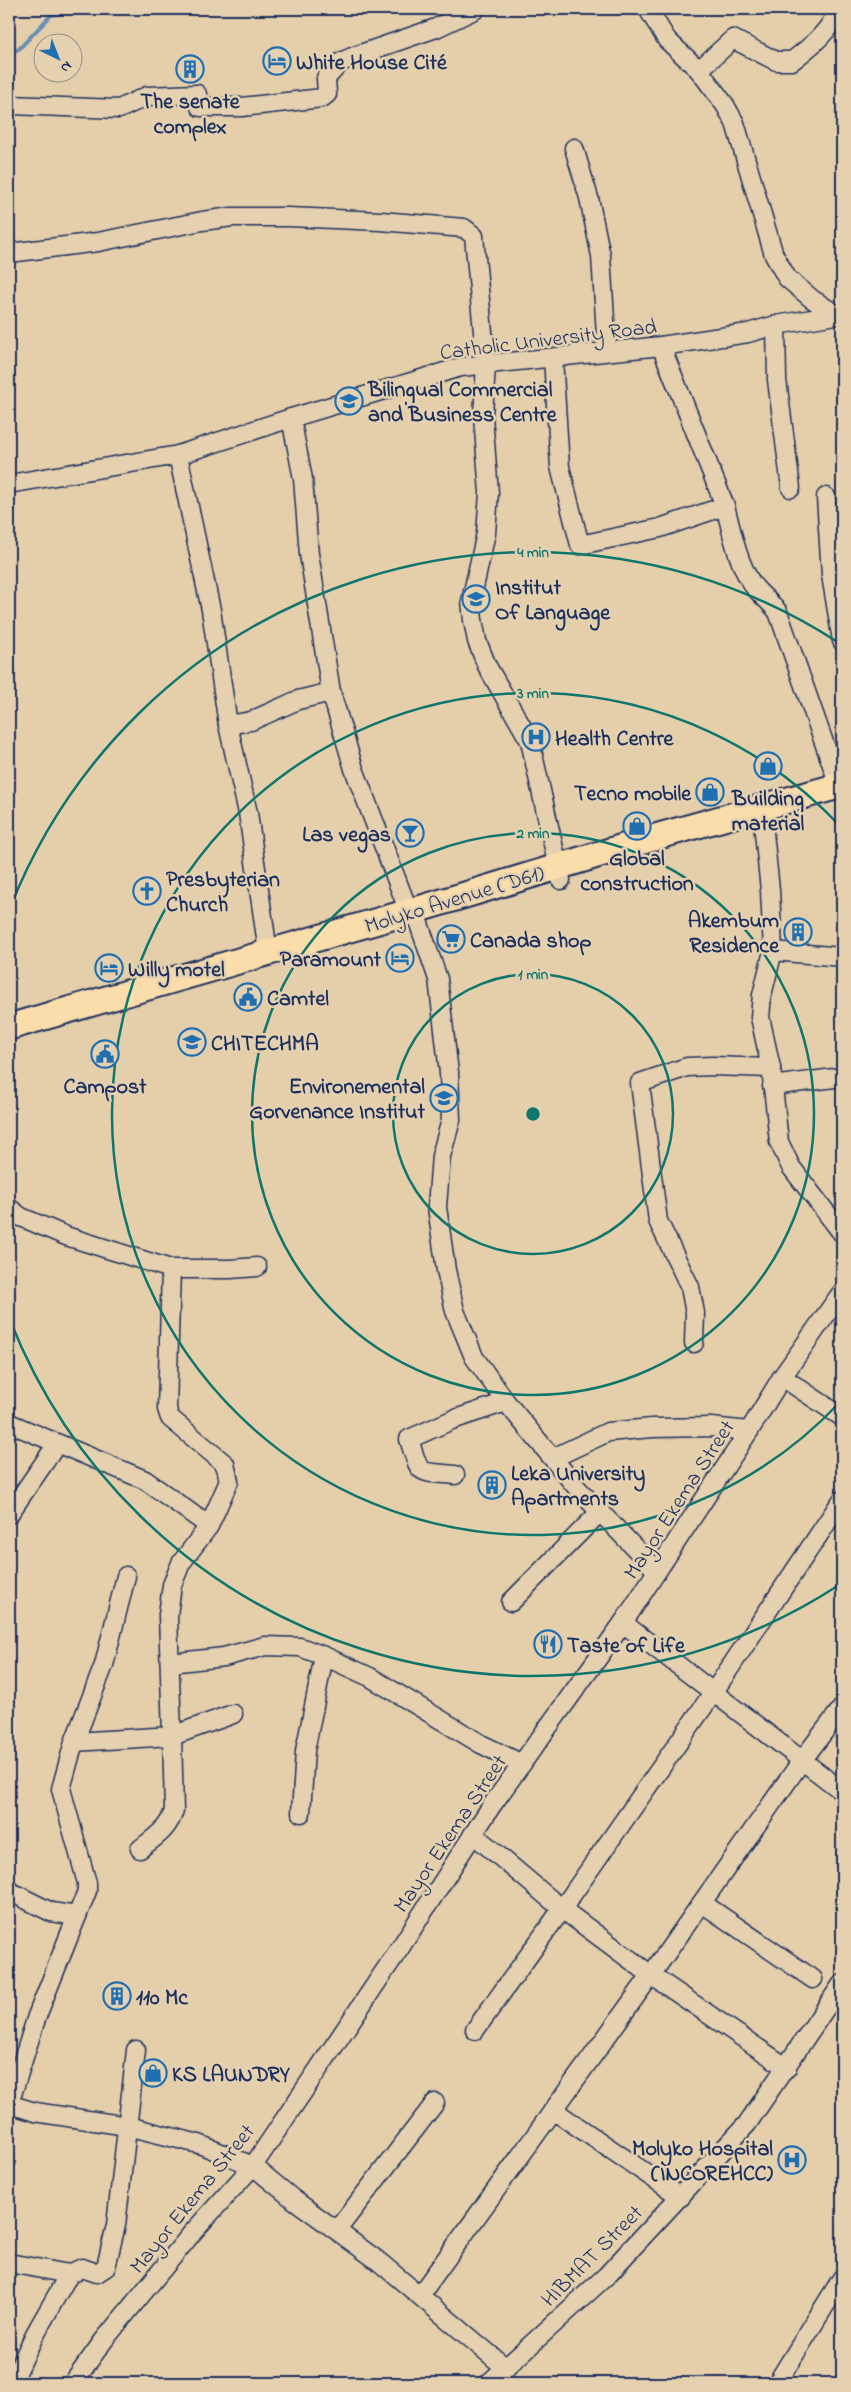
<svg xmlns="http://www.w3.org/2000/svg" width="851" height="2392" font-family="'Indie Flower',sans-serif">
  <rect width="100%" height="100%" fill="#e5cfaa"/>
  <filter id="ink" filterUnits="userSpaceOnUse"><feTurbulence type="fractalNoise" baseFrequency=".02" numOctaves="2"/><feDisplacementMap in="SourceGraphic" scale="10" xChannelSelector="R" yChannelSelector="G"/><feConvolveMatrix kernelMatrix="1 2 1 2 8 2 1 2 1" color-interpolation-filters="sRGB"/></filter>
  <g filter="url(#ink)">
    <g fill="none" stroke-linecap="round" stroke-linejoin="round">
      <!-- stream -->
      <path stroke="#668eb9" stroke-width="4" d="M9,53l10,-4 32,-34 25,-6"/>
      <!-- minor casing -->
      <g stroke="#1b2f5e" stroke-width="21">
        <g id="minor">
          <path d="M648,9l19,31 32,30 26,35 10,18 39,132 13,23 25,21 25,16"/>
          <path d="M699,70l34,-31 43,22h16c18,-14 39,-30 46,-52"/>
          <path d="M9,105l110,4 28,-13 50,-2 3,13h42l80,-9 5,-4 -1,-16 15,-16 11,-5 84,-29 40,-19"/>
          <path d="M574,148l15,50 12,58 6,95"/>
          <path d="M9,253l89,-11 104,-21 30,-4h56l93,4 83,7 10,8 12,128 -3,52 6,77 -3,40 -15,68 2,19 4,21 10,25 43,75 31,139"/>
          <path d="M776,325l1,55 14,108"/>
          <path d="M661,346l64,160"/>
          <path d="M553,358l7,109 20,78 80,-17 65,-22c7,26 12,55 27,78 8,11 18,17 26,28l61,173"/>
          <path d="M178,455l33,155 17,115 20,88 20,139"/>
          <path d="M9,484l169,-29 113,-37 170,-51 200,-21 87,-13 28,-8 66,-11"/>
          <path d="M826,497l5,78 11,66"/>
          <path d="M331,692l23,77 55,143"/>
          <path d="M228,725l23,-4 47,-21 33,-8 -22,-138 -6,-75 -12,-61"/>
          <path d="M763,823l7,67 3,61 -11,44 -2,22 11,51 8,74 12,25 51,66"/>
          <path d="M418,921l20,58 11,94 2,47 -10,36 -4,51 9,63 9,41 19,46 32,45 72,87 79,82"/>
          <path d="M773,951l69,6"/>
          <path d="M772,1086l70,-9"/>
          <path d="M9,1208l12,9 45,19 105,33h59l27,-2"/>
          <path d="M171,1269l-4,140 3,9 55,46 4,17 -20,45"/>
          <path d="M694,1343l1,-30 -5,-26 -32,-66 -18,-138 47,-16 25,-1 59,2"/>
          <path d="M782,1377l60,40"/>
          <path d="M9,1423l136,57 64,46 -28,37 -9,22 -4,30 4,121 -98,6"/>
          <path d="M553,1458l55,-26 44,-4 59,-1 38,4"/>
          <path d="M455,1475c-39,-4 -34,2 -46,-36l43,-19 54,-18"/>
          <path d="M9,1514l48,-70"/>
          <path d="M511,1602l89,-90"/>
          <path d="M623,1623l219,168"/>
          <path d="M324,1656l46,21 111,67 41,20"/>
          <path d="M170,1663l54,-6 41,-11 35,1 24,9 -19,95 -4,62"/>
          <path d="M473,1834l89,75 151,-216 129,-193"/>
          <path d="M140,1849c15,-12 29,-20 34,-39l-2,-74 61,-22"/>
          <path d="M9,1891l42,21 26,4 10,-25v-8l-26,-94 13,-47 30,-77 22,-89"/>
          <path d="M702,1903l111,76"/>
          <path d="M475,2030l87,-121 89,66 136,93"/>
          <path d="M9,2104l26,8 92,14 72,18 54,22 40,33 84,61 129,108"/>
          <path d="M9,2104l28,-88 40,-100"/>
          <path d="M553,2110l128,87"/>
          <path d="M337,2230l98,-127"/>
          <path d="M9,2263l60,11"/>
          <path d="M420,2295l231,-320 152,-216 39,-51"/>
          <path d="M12,2383l23,-49 34,-60 13,-6 15,5 9,-6 10,-42 20,-175"/>
          <path d="M73,2383l31,-43 89,-108 60,-66 147,-218 92,-143 131,-182 126,-192 33,-54 60,-85"/>
          <path d="M489,2383l117,-107 141,-152 95,-140"/>
          <path d="M777,2383l65,-105"/>
        </g>
      </g>
      <!-- highway casing -->
      <g stroke="#1b2f5e" stroke-width="29">
        <path id="highway" d="M9,1027l400,-115 257,-78 176,-49"/>
      </g>
      <!-- minor -->
      <use href="#minor" stroke="#e5d1af" stroke-width="18"/>
      <!-- highway -->
      <use href="#highway" stroke="#faddab" stroke-width="25"/>
    </g>
  </g>
  <!-- distance rings -->
  <g fill="none" stroke="#0f766e" stroke-width="2.5">
    <circle cx="533" cy="1114" r="140"/>
    <circle cx="533" cy="1114" r="281"/>
    <path d="M841 1401A421 421 0 1 1 841 827"/>
    <path d="M839 1585A562 562 0 0 1 10 1320M10 908A562 562 0 0 1 839 643"/>
  </g>
  <!-- icons -->
  <defs>
    <g id="hotel-ring" transform="scale(1.4375)"><circle r="9.5" fill="#e5d1af" stroke="#1f6fb2" stroke-width="1.5"/><path d="M-6-4.5h1.5V1H6V5H4.5V3h-9V5H-6ZM-4 0a1.8 1.8 0 1 1 3.6 0ZM.5 0V-2.5h3Q6-2.5 6 0Z" fill="#1f6fb2"/></g>
    <g id="building-ring" transform="scale(1.4375)"><circle r="9.5" fill="#e5d1af" stroke="#1f6fb2" stroke-width="1.5"/><path d="M-4-6H4V6H1V3H-1V6H-4ZM-2.5-4.3h1.7v1.8h-1.7ZM.8-4.3h1.7v1.8H.8ZM-2.5-1h1.7V.8h-1.7ZM.8-1h1.7V.8H.8Z" fill="#1f6fb2"/></g>
    <g id="school-ring" transform="scale(1.4375)"><circle r="9.5" fill="#e5d1af" stroke="#1f6fb2" stroke-width="1.5"/><path d="M0-5L7-2L0 1L-7-2ZM-4 1L0 2.5L4 1V4Q0 6-4 4Z" fill="#1f6fb2"/></g>
    <g id="hospital-ring" transform="scale(1.4375)"><circle r="9.5" fill="#e5d1af" stroke="#1f6fb2" stroke-width="1.5"/><path d="M-5-5h3v3.5h4V-5h3V5h-3V1.5h-4V5h-3Z" fill="#1f6fb2"/></g>
    <g id="shop-ring" transform="scale(1.4375)"><circle r="9.5" fill="#e5d1af" stroke="#1f6fb2" stroke-width="1.5"/><path d="M-5-2.5h2.3a2.7 3.5 0 0 1 5.4 0H5L5.5 6h-11ZM-1.5-2.5h3a1.5 2.3 0 0 0-3 0Z" fill="#1f6fb2"/></g>
    <g id="bar-ring" transform="scale(1.4375)"><circle r="9.5" fill="#e5d1af" stroke="#1f6fb2" stroke-width="1.5"/><path d="M-6-5H6L.8 .8V4.5H3.5V6h-7V4.5H-.8V.8Z" fill="#1f6fb2"/></g>
    <g id="church-ring" transform="scale(1.4375)"><circle r="9.5" fill="#e5d1af" stroke="#1f6fb2" stroke-width="1.5"/><path d="M-1.2-6h2.4v3.5h3.3v2.4h-3.3V6h-2.4V-.1h-3.3v-2.4h3.3Z" fill="#1f6fb2"/></g>
    <g id="supermarket-ring" transform="scale(1.4375)"><circle r="9.5" fill="#e5d1af" stroke="#1f6fb2" stroke-width="1.5"/><path d="M-6-5.5h2.5l.6 2H6L4.5 2H-2.5L-4.4-4H-6ZM-1.5 3.2a1.3 1.3 0 1 0 .1 0ZM3 3.2a1.3 1.3 0 1 0 .1 0Z" fill="#1f6fb2"/></g>
    <g id="civic-ring" transform="scale(1.4375)"><circle r="9.5" fill="#e5d1af" stroke="#1f6fb2" stroke-width="1.5"/><path d="M-.6-6.5H3V-4.5H.6V-3L4-1V1h2V6H-6V1h2V-1L-.6-3ZM-1.2 2.5V6h2.4V2.5Z" fill="#1f6fb2"/></g>
    <g id="university-ring" transform="scale(1.4375)"><circle r="9.5" fill="#e5d1af" stroke="#1f6fb2" stroke-width="1.5"/><path d="M0-5L7-2L0 1L-7-2ZM-4 1L0 2.5L4 1V4Q0 6-4 4Z" fill="#1f6fb2"/></g>
    <g id="restaurant-ring" transform="scale(1.4375)"><circle r="9.5" fill="#e5d1af" stroke="#1f6fb2" stroke-width="1.5"/><path d="M-5-6h1v4h1v-4h1v4h1v-4h1v5L-1.5 .5V6h-2V.5L-5-1ZM5-6V6H3V1.5H1.5Q1.5-4 5-6Z" fill="#1f6fb2"/></g>
  </defs>
  <g fill-rule="evenodd">
    <use href="#hotel-ring" x="277" y="61"/>
    <use href="#building-ring" x="190" y="69"/>
    <use href="#school-ring" x="349" y="401"/>
    <use href="#school-ring" x="476" y="599"/>
    <use href="#hospital-ring" x="536" y="737"/>
    <use href="#shop-ring" x="768" y="766"/>
    <use href="#shop-ring" x="710" y="792"/>
    <use href="#shop-ring" x="637" y="826"/>
    <use href="#bar-ring" x="410" y="833"/>
    <use href="#church-ring" x="147" y="891"/>
    <use href="#building-ring" x="798" y="932"/>
    <use href="#supermarket-ring" x="451" y="939"/>
    <use href="#hotel-ring" x="400" y="958"/>
    <use href="#hotel-ring" x="109" y="968"/>
    <use href="#civic-ring" x="248" y="997"/>
    <use href="#university-ring" x="192" y="1042"/>
    <use href="#civic-ring" x="105" y="1054"/>
    <use href="#school-ring" x="444" y="1098"/>
    <use href="#building-ring" x="492" y="1485"/>
    <use href="#restaurant-ring" x="548" y="1644"/>
    <use href="#building-ring" x="117" y="1996"/>
    <use href="#shop-ring" x="153" y="2073"/>
    <use href="#hospital-ring" x="792" y="2160"/>
  </g>
  <g text-anchor="middle" stroke-width="5" stroke-linejoin="round" paint-order="stroke">
    <!-- poi labels -->
    <g font-size="22" font-weight="bold" fill="#1b2f5e" stroke="#e5d1af" text-anchor="start">
      <text x="296" y="69">White House Cité</text>
      <text x="190" y="108" text-anchor="middle">The senate<tspan x="190" dy="25">complex</tspan></text>
      <text x="368" y="396">Bilingual Commercial<tspan x="368" dy="25">and Business Centre</tspan></text>
      <text x="495" y="594">Institut<tspan x="495" dy="25">Of Language</tspan></text>
      <text x="555" y="745">Health Centre</text>
      <text x="691" y="800" text-anchor="end">Tecno mobile</text>
      <text x="768" y="805" text-anchor="middle">Building<tspan x="768" dy="25">material</tspan></text>
      <text x="391" y="841" text-anchor="end">Las vegas</text>
      <text x="637" y="865" text-anchor="middle">Global<tspan x="637" dy="25">construction</tspan></text>
      <text x="166" y="886">Presbyterian<tspan x="166" dy="25">Church</tspan></text>
      <text x="779" y="927" text-anchor="end">Akembum<tspan x="779" dy="25">Residence</tspan></text>
      <text x="470" y="947">Canada shop</text>
      <text x="381" y="966" text-anchor="end">Paramount</text>
      <text x="128" y="976">Willy motel</text>
      <text x="267" y="1005">Camtel</text>
      <text x="211" y="1050">CHITECHMA</text>
      <text x="105" y="1093" text-anchor="middle">Campost</text>
      <text x="425" y="1093" text-anchor="end">Environemental<tspan x="425" dy="25">Gorvenance Institut</tspan></text>
      <text x="511" y="1480">Leka University<tspan x="511" dy="25">Apartments</tspan></text>
      <text x="567" y="1652">Taste of Life</text>
      <text x="136" y="2004">110 Mc</text>
      <text x="172" y="2081">KS LAUNDRY</text>
      <text x="773" y="2155" text-anchor="end">Molyko Hospital<tspan x="773" dy="25">(INCOREHCC)</tspan></text>
    </g>
    <!-- street labels -->
    <g font-size="22" fill="#1b2f5e" stroke="#e5d1af">
      <text transform="translate(548 338) rotate(-7)" y="8">Catholic University Road</text>
      <text transform="translate(454 898) rotate(-17)" y="8">Molyko Avenue (D61)</text>
      <text transform="translate(678 1499) rotate(-57)" y="8">Mayor Ekema Street</text>
      <text transform="translate(449 1833) rotate(-56)" y="8">Mayor Ekema Street</text>
      <text transform="translate(191 2198) rotate(-51)" y="8">Mayor Ekema Street</text>
      <text transform="translate(591 2255) rotate(-45)" y="8">HIBMAT Street</text>
    </g>
  </g>
  <circle cx="533" cy="1114" r="8" fill="#0f766e" stroke="#e5d1af" stroke-width="2.5"/>
  <g font-size="15" text-anchor="middle" font-weight="bold" fill="#0f766e" stroke="#e5d1af" stroke-width="5" stroke-linejoin="round" paint-order="stroke">
    <text x="533" y="557">4 min</text>
    <text x="533" y="698">3 min</text>
    <text x="533" y="838">2 min</text>
    <text x="533" y="979">1 min</text>
  </g>
  <!-- margin -->
  <rect width="851" height="2392" fill="none" stroke="#e5d1af" stroke-width="30"/>
  <rect x="15" y="15" width="821" height="2362" fill="none" stroke="#1b2f5e" stroke-width="2" filter="url(#ink)"/>
  <!-- north arrow -->
  <g transform="translate(58 58) rotate(137)"><circle r="24" fill="#e5d1af" stroke="#94908f"/>
  <path d="M0-4L9 19L0 12L-9 19Z" fill="#1f6fb2"/>
  <text y="-8" font-size="14" font-weight="bold" text-anchor="middle" fill="#1b2f5e">N</text>
  </g>
</svg>
